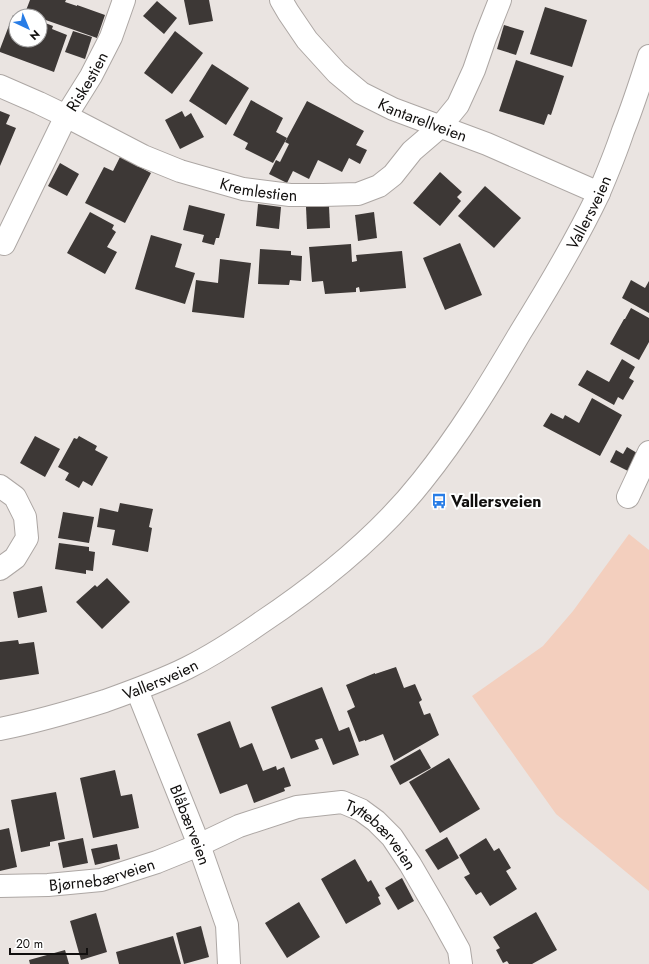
<svg xmlns="http://www.w3.org/2000/svg" width="649" height="964" font-family="Jost,sans-serif">
  <rect width="100%" height="100%" fill="#eae4e1"/>
  <!-- green -->
  <path fill="#f3cfbe" d="M629,534l20,16v341l-93,-77 -84,-118 71,-50 30,-35z"/>
  <!-- building -->
  <g fill="#3d3836">
    <path d="M30,0h36l-1,2 12,4v-1l28,10 -8,23 -57,-20v-2h-7l-8,-3z"/>
    <path d="M184,0h25l4,21 -24,4z"/>
    <path d="M157,1l20,17 -13,16 -21,-18z"/>
    <path d="M545,7l42,13 -15,47 -42,-13z"/>
    <path d="M13,15l3,1v24h24v-19l13,5 -1,3 15,6 -13,37 -54,-20v-3z"/>
    <path d="M504,25l20,6 -8,24 -19,-6z"/>
    <path d="M73,31l19,6 -7,22 -20,-7z"/>
    <path d="M175,31l28,22 -31,41 -28,-21z"/>
    <path d="M516,60l48,16 -13,39 -3,-1 -4,11 -45,-14z"/>
    <path d="M212,64l37,24 -23,37 -37,-24z"/>
    <path d="M251,100l32,18 -7,14 11,6 -14,25 -28,-14 3,-6 -15,-8z"/>
    <path d="M307,101l57,30 -8,14 11,5 -7,14 -11,-6 -7,14 -24,-12 -9,19 -16,-8 -6,12 -18,-9 7,-14 4,2 9,-18 -4,-2z"/>
    <path d="M0,111l10,4 -4,9 10,4 -16,38z"/>
    <path d="M182,111l3,6 6,-4 13,24 -24,12 -15,-29z"/>
    <path d="M120,157l31,16 -26,50 -40,-20 19,-36 9,4z"/>
    <path d="M60,163l19,11 -12,22 -19,-10z"/>
    <path d="M440,172l22,20 -5,5 4,4 -21,25 -27,-23z"/>
    <path d="M485,186l36,32 -27,30 -36,-32z"/>
    <path d="M258,204l23,3 -2,22 -23,-3z"/>
    <path d="M189,205l36,9 -6,24h-3l-2,7 -12,-3 2,-7 -21,-5z"/>
    <path d="M329,206l1,22 -23,1 -1,-22z"/>
    <path d="M90,212l24,13 -2,4 4,3 -9,15 10,5 -12,22 -38,-21z"/>
    <path d="M374,212l3,26 -19,3 -3,-26z"/>
    <path d="M151,235l31,9 -7,23 20,6 -10,31 -50,-15z"/>
    <path d="M460,243l22,52 -37,15 -22,-52z"/>
    <path d="M351,244l1,18 5,-1 -1,-6 46,-4 4,37 -46,4 -1,-5 -3,1v4l-31,2 -2,-13 -11,1 -3,-35z"/>
    <path d="M260,249l31,2v4l11,1 -1,25 -11,-1 -1,5 -31,-1z"/>
    <path d="M220,259l31,4 -7,55 -52,-6 4,-32 22,3z"/>
    <path d="M631,280l14,8 4,-7v32l-27,-15z"/>
    <path d="M631,308l18,10v24l-10,18 -29,-16 14,-25h1z"/>
    <path d="M622,359l13,8 -6,11 5,3 -11,19 -5,-3 -4,8 -36,-20 9,-15 22,12z"/>
    <path d="M592,398l30,17 -22,41 -57,-30 8,-13 12,6 2,-4 14,8z"/>
    <path d="M35,436l25,13 -15,28 -25,-14z"/>
    <path d="M79,436l18,10 -2,4 13,7 -16,29 -9,-5 -4,7 -14,-8 4,-7 -11,-6 16,-29 3,1z"/>
    <path d="M627,447l10,6 -9,18 -18,-9 6,-12 7,4z"/>
    <path d="M120,503l33,6 -4,18 3,1 -4,24 -36,-7 3,-15 -18,-3 3,-19 18,4z"/>
    <path d="M63,512l31,5 -5,26 -31,-5z"/>
    <path d="M59,543l30,4v4l6,1 -2,19 -7,-1v4l-31,-5z"/>
    <path d="M107,578l23,24 -28,27 -26,-27 19,-17 2,2z"/>
    <path d="M42,586l5,26 -29,6 -5,-26z"/>
    <path d="M18,640l1,4 15,-2 5,32 -39,6v-38z"/>
    <path d="M396,667l8,21 11,-4 7,16 -3,2 5,13 6,-2 9,22 -45,26 -11,-27 -18,7v-1l-6,2 -12,-31 8,-4 -9,-22 29,-12v1z"/>
    <path d="M322,687l17,44 10,-4 10,28 -26,10 -11,-27 -7,2 4,9 -28,10 -20,-52z"/>
    <path d="M230,721l10,27 12,-5 11,28 13,-5 1,4 7,-3 7,19 -7,2 1,3 -31,12 -7,-19 -27,10 -23,-60z"/>
    <path d="M420,749l11,19 -31,17 -10,-19z"/>
    <path d="M449,758l31,51 -40,24 -31,-51z"/>
    <path d="M115,770l6,26 11,-2 7,34 -46,10 -13,-60z"/>
    <path d="M56,792l9,47 -15,3v4l-29,6 -10,-52z"/>
    <path d="M9,828l8,39 -17,4v-41z"/>
    <path d="M447,837l12,21 -21,12 -13,-20z"/>
    <path d="M83,838l5,25 -25,5 -5,-25z"/>
    <path d="M486,838l8,13 5,-3 12,20 -5,3 11,18 -27,17 -9,-14 -5,3 -12,-18 6,-3 -11,-19z"/>
    <path d="M117,844l3,15 -25,6 -4,-16z"/>
    <path d="M355,859l13,23 3,-2 9,16 -2,1 3,7 -35,20 -25,-45z"/>
    <path d="M402,878l12,23 -16,9 -13,-22z"/>
    <path d="M299,902l21,35 -33,21 -22,-35z"/>
    <path d="M536,912l21,38 -25,14h-23l-2,-3 -4,2 -7,-13 4,-2 -7,-11z"/>
    <path d="M96,913l11,39 -26,8 -11,-39z"/>
    <path d="M201,926l8,31 -25,7 -8,-31z"/>
    <path d="M173,936l8,28h-62l-3,-12z"/>
    <path d="M65,950l4,14h-39l-1,-4z"/>
  </g>
  <g fill="none" stroke-linecap="round" stroke-linejoin="round">
    <!-- minor casing -->
    <g stroke="#ada7a4" stroke-width="24">
      <g id="minor">
        <path id="s1" d="M281,0l7,12 19,28 30,33 24,20 32,16 94,35 112,49"/>
        <path id="s2" d="M0,86l39,17 27,13 25,-40 20,-39 13,-37"/>
        <path id="s3" d="M4,244l62,-128 77,40 37,15 63,18 47,6h33l35,-1 21,-8 14,-11 19,-24 28,-24 18,-22 16,-35 11,-32 15,-38"/>
        <path d="M0,486l15,11 10,20 2,21 -12,20 -15,11"/>
        <path d="M628,497l21,-45"/>
        <path id="s4" d="M137,690l62,155 28,80 2,39"/>
        <path id="s5" d="M0,886l48,-1 53,-5 56,-18 42,-17 40,-19 58,-19 45,-5 19,8 15,11 16,16 18,27 28,48 21,38 2,14"/>
      </g>
    </g>
    <!-- major casing -->
    <g stroke="#ada7a4" stroke-width="24">
      <g id="major">
        <path id="s6" d="M0,729c35,-7 70,-17 105,-28 28,-10 56,-20 82,-33 26,-13 49,-28 72,-44 60,-40 118,-86 163,-143 37,-46 68,-97 98,-148 28,-45 55,-90 78,-138 9,-21 18,-43 25,-64 10,-25 18,-50 26,-75"/>
      </g>
    </g>
    <!-- minor -->
    <use href="#minor" stroke="#fff" stroke-width="22"/>
    <!-- major -->
    <use href="#major" stroke="#fff" stroke-width="22"/>
  </g>
  <!-- icons -->
  <defs>
    <g id="bus-bare" transform="scale(1.2)"><path d="M-5-6H5V4H4V6H2V4H-2V6H-4V4H-5ZM-3.5-4V0h7V-4ZM-3.5 1.2v1.5H-2V1.2ZM2 1.2v1.5H3.5V1.2Z" fill="#277ce6" stroke="#fff" stroke-width="2.5" paint-order="stroke"/></g>
  </defs>
  <g fill-rule="evenodd">
    <use href="#bus-bare" x="439" y="501"/>
  </g>
  <g text-anchor="middle" stroke-width="4" stroke-linejoin="round" paint-order="stroke">
    <!-- street labels -->
    <g font-size="16" fill="#110f0e" stroke="#fff">
      <text dy="6" stroke="none"><textPath href="#s2" startOffset="113">Riskestien</textPath></text>
      <text dy="6" stroke="none"><textPath href="#s1" startOffset="191">Kantarellveien</textPath></text>
      <text dy="6" stroke="none"><textPath href="#s3" startOffset="350">Kremlestien</textPath></text>
      <text dy="6" stroke="none"><textPath href="#s6" startOffset="816">Vallersveien</textPath></text>
      <text dy="6" stroke="none"><textPath href="#s6" startOffset="168">Vallersveien</textPath></text>
      <text dy="6" stroke="none"><textPath href="#s4" startOffset="145">Blåbærveien</textPath></text>
      <text dy="6" stroke="none"><textPath href="#s5" startOffset="408">Tyttebærveien</textPath></text>
      <text dy="6" stroke="none"><textPath href="#s5" startOffset="103">Bjørnebærveien</textPath></text>
    </g>
    <!-- poi labels -->
    <g font-size="16" font-weight="bold" fill="#110f0e" stroke="#fff" text-anchor="start">
      <text x="451" y="507">Vallersveien</text>
    </g>
  </g>
  <!-- north arrow -->
  <g transform="translate(28 28) rotate(136)"><circle r="19" fill="#ffffff" stroke="#a09f9f"/>
  <path d="M0-3L7 15L0 10L-7 15Z" fill="#277ce6"/>
  <text y="-6" font-size="11" font-weight="bold" text-anchor="middle" fill="#110f0e">N</text>
  </g>
  <!-- scale -->
  <path d="M10 948v6h77v-6" fill="none" stroke="#110f0e" stroke-width="2"/>
  <text x="16" y="948" font-size="12" fill="#110f0e" stroke="#ffffff" stroke-width="3" paint-order="stroke">20 m</text>
</svg>
